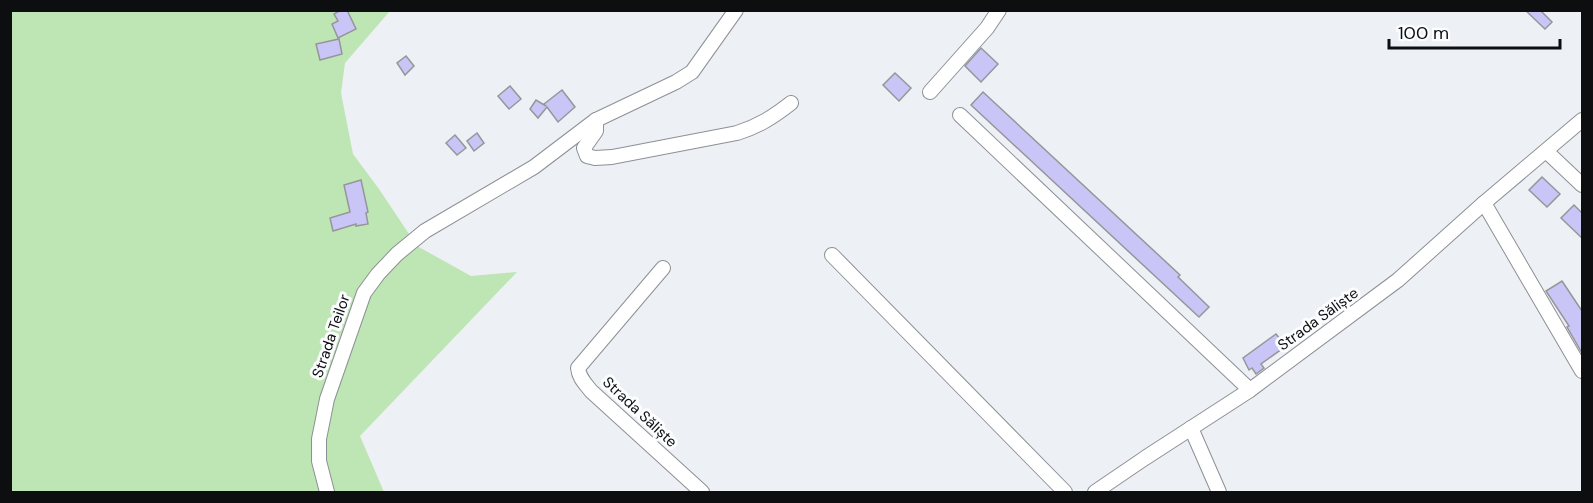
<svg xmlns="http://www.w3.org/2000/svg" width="1593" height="503" font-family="'DM Sans',sans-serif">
  <rect width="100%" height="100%" fill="#edf0f4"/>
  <!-- green -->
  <path fill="#bee6b4" d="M10,11h380l-45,52 -4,30 12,61 26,35 38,57 54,30 46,-4 -157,164 24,56h-373z"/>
  <!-- building -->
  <g fill="#cac5f7" stroke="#96969a" stroke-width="1.5">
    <path d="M341,10h6l9,19 -18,9 -6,-14 6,-3 -4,-7z"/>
    <path d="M1525,10h15l12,12 -7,7z"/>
    <path d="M339,39l3,15 -22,6 -4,-16z"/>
    <path d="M981,48l17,16 -17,18 -16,-16z"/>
    <path d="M406,56l8,10 -9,9 -8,-12z"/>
    <path d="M895,73l16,15 -12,13 -16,-16z"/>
    <path d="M510,86l11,13 -12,10 -11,-13z"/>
    <path d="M562,90l13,17 -17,15 -11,-15 -9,11 -8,-9 6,-9 10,6 -2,-2z"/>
    <path d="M983,92l197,183 -2,2 31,30 -10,10 -228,-212z"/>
    <path d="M477,133l7,10 -10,8 -7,-10z"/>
    <path d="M455,135l11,13 -9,7 -11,-12z"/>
    <path d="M1542,177l18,17 -13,13 -18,-17z"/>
    <path d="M361,180l7,32 -2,1 2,11 -12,2v-2l-23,7 -3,-13 20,-6 -6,-27z"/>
    <path d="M1574,205l8,8v25l-21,-20z"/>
    <path d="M1562,281l20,30v42l-15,-26 2,-1 -23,-35z"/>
    <path d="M1276,334l10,12 -25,18 3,4 -8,6 -4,-6 -3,2 -6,-12z"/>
  </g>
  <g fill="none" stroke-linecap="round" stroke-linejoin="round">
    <!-- minor casing -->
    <g stroke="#8d9094" stroke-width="16">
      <g id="minor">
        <path d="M930,92l57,-64 12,-18"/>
        <path d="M960,115l290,275"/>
        <path d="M596,120v11l-12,17 3,8 8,2 17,-1 125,-24c22,-7 36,-16 54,-30"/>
        <path d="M1546,151l36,34"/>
        <path d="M1484,203l98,168"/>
        <path d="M832,255l233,237"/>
        <path d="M663,268l-85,100c1,10 7,15 13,23l111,101"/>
        <path d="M1191,428l28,64"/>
        <path d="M327,492l-8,-31v-22l8,-40 37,-106 14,-19 19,-20 28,-23 109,-64 62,-47 80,-38 16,-10 44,-62"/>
        <path d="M1095,492l50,-34 105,-68 148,-110 86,-77 98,-83"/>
      </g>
    </g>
    <!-- minor -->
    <use href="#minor" stroke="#fff" stroke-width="14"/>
  </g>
  <g text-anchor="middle" stroke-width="6" stroke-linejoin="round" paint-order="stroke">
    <!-- street labels -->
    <g font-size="15" fill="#0d0e10" stroke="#fcfdff">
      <text transform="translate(1318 319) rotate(-36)" y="5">Strada Săliște</text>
      <text transform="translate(331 336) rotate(-71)" y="5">Strada Teilor</text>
      <text transform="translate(640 412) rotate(43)" y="5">Strada Săliște</text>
    </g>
  </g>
  <!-- border -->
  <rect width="1593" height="503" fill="none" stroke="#0d0e10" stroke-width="24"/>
  <!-- scale -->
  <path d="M1389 39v9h171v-9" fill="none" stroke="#0d0e10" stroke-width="3"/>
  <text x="1398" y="39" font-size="18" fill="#0d0e10" stroke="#fcfdff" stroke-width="4.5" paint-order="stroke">100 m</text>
</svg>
